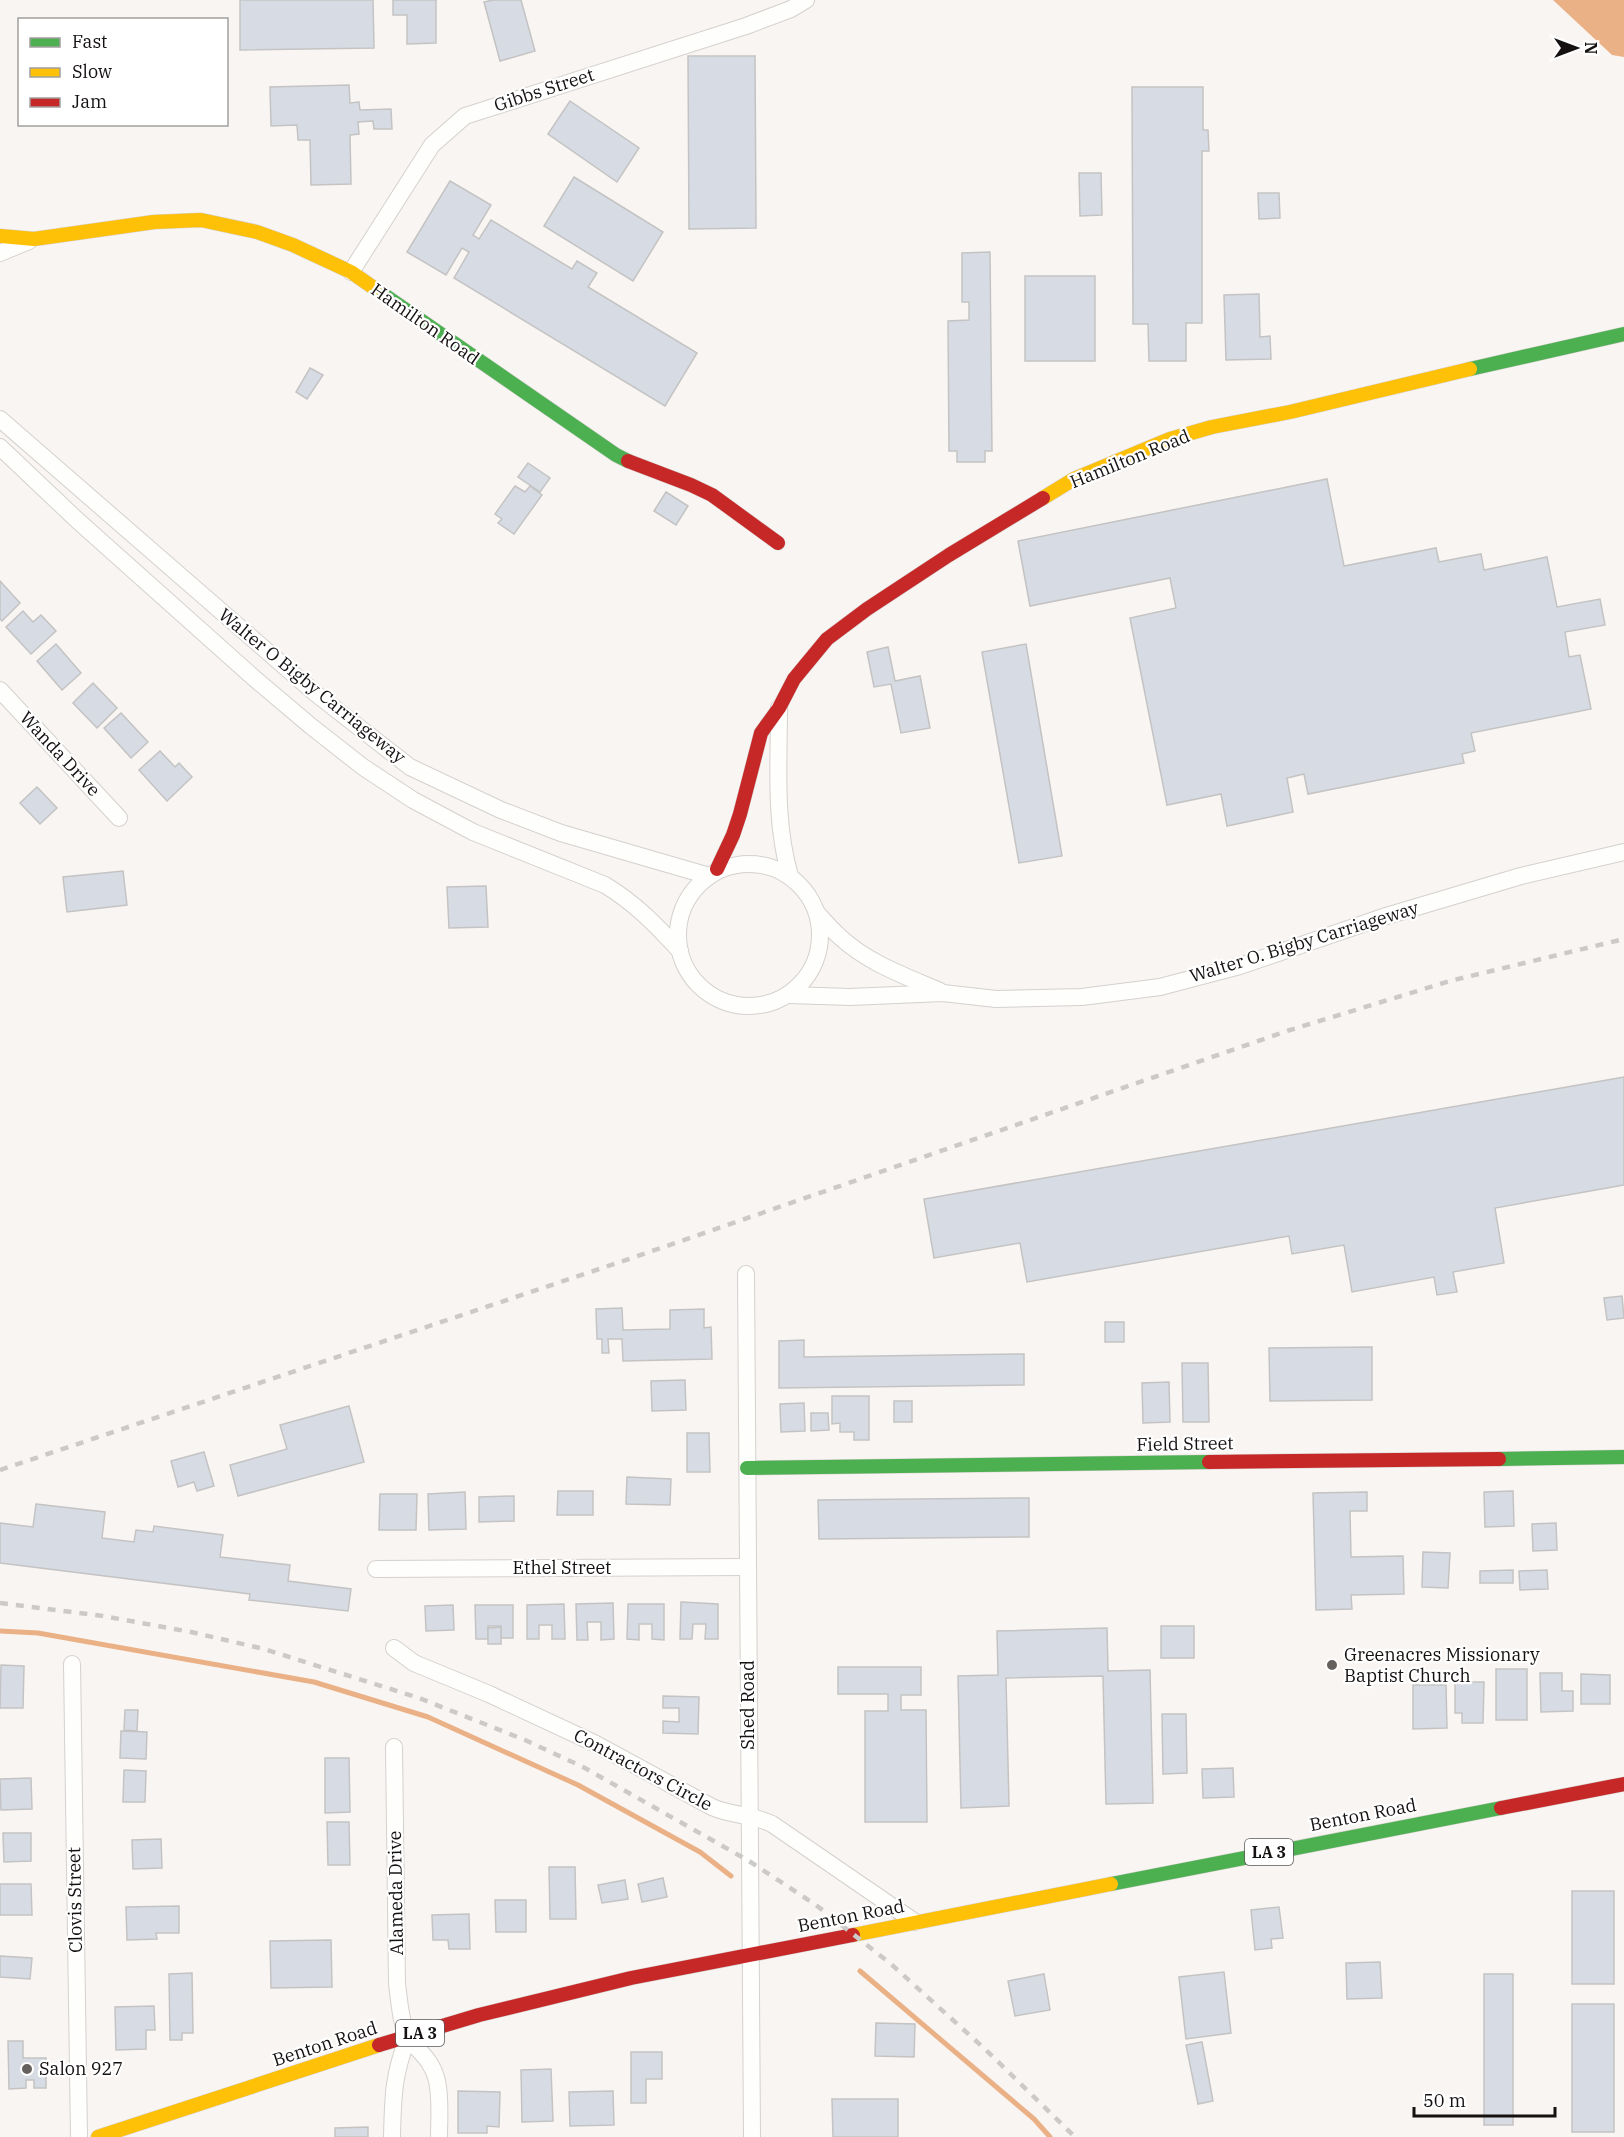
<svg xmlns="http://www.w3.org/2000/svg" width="1624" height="2137" font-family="'IBM Plex Serif',serif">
  <rect width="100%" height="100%" fill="#f9f5f2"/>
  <!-- water -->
  <path fill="#ebb186" d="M1553,0h71v57l-12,-2z"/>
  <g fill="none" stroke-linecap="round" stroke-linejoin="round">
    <!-- stream -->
    <g stroke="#ebb186" stroke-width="5">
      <path d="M0,1631l38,2 276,49 114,35 150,68 122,67 31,24"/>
      <path d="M860,1971l174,148 16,18"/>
    </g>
  </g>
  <!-- building -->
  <g fill="#d7dce4" stroke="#c4c3c3" stroke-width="1.5">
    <path d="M240,0h133l1,48 -134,2z"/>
    <path d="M393,0h43v43l-29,1v-29h-14z"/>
    <path d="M493,0h28l14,51 -35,10 -16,-59z"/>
    <path d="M688,56h67l1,172 -67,1z"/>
    <path d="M349,85l1,18 9,-1 1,8 31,-1 1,20h-18l-1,-8 -15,1 1,12 -9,1 1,49 -40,1 -1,-45h-12l-1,-15 -26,1 -1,-39z"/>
    <path d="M1132,87h71v43h5l1,21h-7v172h-16v38h-37l-1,-37h-15z"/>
    <path d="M570,101l69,47 -22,34 -69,-48z"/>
    <path d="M1079,173h22l1,42 -22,1z"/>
    <path d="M574,177l89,55 -30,49 -89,-55z"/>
    <path d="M450,181l41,24 -18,30 6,4 12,-19 81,49 5,-8 20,12 -9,14 109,66 -32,53 -211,-128 15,-26 -7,-4 -16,27 -39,-23z"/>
    <path d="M1258,193h21l1,25 -21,1z"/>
    <path d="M990,252l2,199h-7v11h-28v-11h-8l-1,-130 21,-1v-18h-7v-49z"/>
    <rect x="1025" y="276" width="70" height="85"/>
    <path d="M1259,294l1,43 10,-1 1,23 -45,1 -2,-65z"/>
    <path d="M310,368l13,7 -16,24 -11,-7z"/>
    <path d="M528,463l22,15 -10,14 -22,-15z"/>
    <path d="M1327,479l17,87 92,-18 3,14 42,-8 3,16 63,-13 10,50 43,-8 5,26 -40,7 4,25 11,-2 11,54 -120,24 4,18 -13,3 2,9 -156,31 -4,-20 -17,4 6,34 -66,14 -6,-32 -54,11 -37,-187 46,-10 -6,-30 -140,28 -12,-65z"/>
    <path d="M515,486l10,6 5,-6 12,9 -28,39 -16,-11 4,-4 -7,-5z"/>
    <path d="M666,492l22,14 -12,19 -22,-14z"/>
    <path d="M0,581l20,22 -18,18 -2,-2z"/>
    <path d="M23,611l10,11 8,-7 15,16 -25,23 -25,-27z"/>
    <path d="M56,644l25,29 -19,17 -25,-29z"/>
    <path d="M1026,644l36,212 -43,7 -37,-211z"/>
    <path d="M888,647l7,34 25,-5 10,52 -29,5 -10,-49 -17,3 -7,-35z"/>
    <path d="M93,683l24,25 -20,20 -24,-25z"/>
    <path d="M121,713l27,29 -17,16 -27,-30z"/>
    <path d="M160,751l15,16 4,-4 13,14 -25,24 -28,-31z"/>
    <path d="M37,787l20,21 -17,16 -20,-21z"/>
    <path d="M123,871l4,34 -60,7 -4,-35z"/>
    <path d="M486,886l2,41 -39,1 -2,-41z"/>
    <path d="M1624,1077v108l-129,23 9,55 -51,9 4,20 -20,3 -3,-18 -82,15 -8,-47 -52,9 -3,-18 -262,46 -7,-39 -86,15 -10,-59z"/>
    <path d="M1622,1296l2,22 -17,2 -3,-22z"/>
    <path d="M622,1308l1,22 47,-1v-19l34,-1v19l7,-1 1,32 -89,2 -1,-22h-14l1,14h-7v-14h-5l-1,-30z"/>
    <rect x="1105" y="1322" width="19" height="20"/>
    <path d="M804,1340v17l220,-3v31l-245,3v-47z"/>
    <path d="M1372,1347v53l-102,1 -1,-53z"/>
    <path d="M1182,1363h26l1,59h-26z"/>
    <path d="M685,1380l1,30 -34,1 -1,-30z"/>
    <path d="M1169,1382l1,40 -27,1 -1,-40z"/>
    <path d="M832,1396h37v44h-15v-8h-14v-9l-8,1z"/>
    <rect x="894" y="1401" width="18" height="21"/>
    <path d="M804,1403l1,28 -24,1 -1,-28z"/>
    <path d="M349,1406l15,56 -126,34 -8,-31 57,-16 -7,-24z"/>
    <path d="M811,1413h17l1,17 -18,1z"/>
    <path d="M687,1433h22l1,39h-23z"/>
    <path d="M204,1452l10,34 -17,5 -3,-9 -16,5 -7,-26z"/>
    <path d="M627,1477l44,2 -1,26 -44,-1z"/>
    <path d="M558,1491h35v24h-36z"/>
    <path d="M1513,1491l1,35 -29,1 -1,-35z"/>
    <path d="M465,1492l1,37 -37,1 -1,-36z"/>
    <path d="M1367,1492v19h-17l1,46 52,-1 1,38 -53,1 1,14 -36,1 -3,-117z"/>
    <path d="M380,1494h37l-1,36h-37z"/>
    <path d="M514,1496v25l-35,1v-25z"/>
    <path d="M1029,1498v39l-210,2 -1,-39z"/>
    <path d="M36,1504l69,8 -3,26 32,4 2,-12 17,2 1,-6 69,9 -3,22 70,8 -2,16 63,8 -3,22 -99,-11 1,-6 -250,-31v-40l33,4z"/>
    <path d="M1556,1523l1,27 -24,1 -1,-27z"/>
    <path d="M1423,1552l27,1 -2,35 -26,-1z"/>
    <path d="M1513,1570v13h-33v-12z"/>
    <path d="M1547,1570l1,19 -28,1 -1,-19z"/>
    <path d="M681,1602l37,2v35h-13l1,-15h-13l-1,15h-12z"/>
    <path d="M613,1603l1,36 -13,1v-18h-14l1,18h-11l-1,-36z"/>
    <path d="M564,1604l1,35h-13v-14h-13v14h-12v-34z"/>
    <path d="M628,1604h36v36l-12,-1v-15h-13v16l-12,-1z"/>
    <path d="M453,1605l1,25 -28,1 -1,-25z"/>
    <path d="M475,1605h38v33h-12v-12h-13v13h-12z"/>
    <rect x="1161" y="1626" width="33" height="32"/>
    <path d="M501,1627v17h-13v-16z"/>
    <path d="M1107,1628l1,43 42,-1 3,133 -47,1 -3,-128 -97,2 3,128 -48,2 -3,-132 40,-1 -1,-44z"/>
    <path d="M1,1665l23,1 -1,42h-23z"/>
    <path d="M838,1667h83v28h-20v15h25l1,112h-62v-111h23v-17h-50z"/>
    <rect x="1496" y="1669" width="31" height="51"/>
    <path d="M1540,1673h22v18h11v20l-32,1z"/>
    <path d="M1581,1674l29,1v29h-29z"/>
    <path d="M1455,1682h29l-1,41h-21v-10h-7z"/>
    <path d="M1413,1685h33l1,43 -34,1z"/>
    <path d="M663,1696l36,1 -1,37 -35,-1v-12l16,1v-14h-16z"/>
    <path d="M125,1710h13l-1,21 -13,-1z"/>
    <path d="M1162,1714h24l1,59 -24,1z"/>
    <path d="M121,1731l26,1 -1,27 -26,-1z"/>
    <path d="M325,1758h24l1,54 -25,1z"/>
    <path d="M1233,1768l1,29 -31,1 -1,-29z"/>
    <path d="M124,1770l22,1 -1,31h-22z"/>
    <path d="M31,1778l1,31 -31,1 -1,-31z"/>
    <path d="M327,1822h22l1,43h-22z"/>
    <path d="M3,1833h28v28l-27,1z"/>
    <path d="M161,1839l1,29 -29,1 -1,-29z"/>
    <path d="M549,1867h26l1,52h-26z"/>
    <path d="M663,1878l4,19 -25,5 -4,-18z"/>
    <path d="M625,1880l3,19 -26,4 -4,-18z"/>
    <path d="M0,1884h31l1,31h-32z"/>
    <rect x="1572" y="1891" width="42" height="93"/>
    <path d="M495,1900h31v32h-30z"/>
    <path d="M179,1906v27h-23l1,6 -30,1 -1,-33z"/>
    <path d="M1279,1907l4,31 -12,1 1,9 -17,2 -4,-40z"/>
    <path d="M469,1914l1,35h-21l-1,-9h-15l-1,-25z"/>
    <path d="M331,1940l1,47 -61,1 -1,-47z"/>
    <path d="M0,1956l32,2 -2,21 -30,-2z"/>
    <path d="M1380,1962l2,36 -35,1 -1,-36z"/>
    <path d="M1224,1972l7,61 -45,6 -7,-62z"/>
    <path d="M192,1973l1,60h-11v7h-12l-1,-66z"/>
    <path d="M1044,1974l6,36 -35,6 -7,-35z"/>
    <rect x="1484" y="1974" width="29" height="151"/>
    <rect x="1572" y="2004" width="42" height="128"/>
    <path d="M154,2006l1,24h-9v19l-30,1 -1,-43z"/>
    <path d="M876,2023l39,1 -1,33 -39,-1z"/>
    <path d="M8,2041h15v17h23v30h-12v-8h-8v8l-17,1z"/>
    <path d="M1202,2042l11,59 -15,3 -12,-59z"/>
    <path d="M631,2052h31v27h-16v24h-15z"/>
    <path d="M551,2069l2,52 -31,1 -1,-52z"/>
    <path d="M458,2091l42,1 -1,35 -12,-1v7h-29z"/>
    <path d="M613,2091l1,34 -44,1 -1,-34z"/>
    <path d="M832,2099h66v38h-65z"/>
    <path d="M368,2127v10h-33v-9z"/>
  </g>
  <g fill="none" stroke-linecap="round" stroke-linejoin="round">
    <!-- street casing -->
    <g stroke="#d4d1ce" stroke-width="18">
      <g id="street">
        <path d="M0,253l29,-12"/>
        <path d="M351,272l81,-127 33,-29 281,-90 45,-17 15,-9"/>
        <path d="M0,419l315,274 95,74 91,43 60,23 148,43"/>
        <path d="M0,447l77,73 177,158 58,49 51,40 50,33 60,32 132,53c30,18 52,41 75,66"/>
        <path d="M0,690l119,128"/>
        <path d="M779,708c0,57 -5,112 11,168"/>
        <circle cx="749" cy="935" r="71"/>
        <path d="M817,913c7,8 15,17 23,24 28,26 65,39 100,54"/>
        <path d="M789,995l61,2 93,-4 53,6 86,-2 78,-10 80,-21 143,-49 138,-41 103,-24"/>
        <path d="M746,1274l6,863"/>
        <path d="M376,1569l371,-2"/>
        <path d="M394,1648l20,15 75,31 105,49 118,64c20,9 40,7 60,17l143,98"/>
        <path d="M72,1664l7,473"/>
        <path d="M394,1747l3,237c2,14 4,44 12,55 12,15 23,21 28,42 4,18 2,38 2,56"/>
        <path d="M392,2137c1,-40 1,-62 16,-100"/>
      </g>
    </g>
    <!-- fast casing -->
    <g stroke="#d4d1ce" stroke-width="15">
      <g id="fast">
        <path d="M374,288l242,167 12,6"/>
        <path d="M1470,369l154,-35"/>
        <path d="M1499,1459l125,-2"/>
        <path d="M747,1468l462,-6"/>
        <path d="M1111,1884l390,-76"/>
      </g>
    </g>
    <!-- slow casing -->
    <g stroke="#d4d1ce" stroke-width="15">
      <g id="slow">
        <path d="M0,236l34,3 120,-17 47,-2 56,12 36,13 58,27 23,16"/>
        <path d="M1043,498l31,-19 96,-40 42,-12 78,-15 180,-43"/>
        <path d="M853,1935l258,-51"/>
        <path d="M98,2137l281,-92"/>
      </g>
    </g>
    <!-- jam casing -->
    <g stroke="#d4d1ce" stroke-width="15">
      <g id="jam">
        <path d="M628,461l63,24 21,10 66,48"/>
        <path d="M717,869l16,-34 7,-21 21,-81 18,-25 15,-29 33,-40 40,-30 82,-54 94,-57"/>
        <path d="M1209,1462l290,-3"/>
        <path d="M1501,1808l123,-24"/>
        <path d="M379,2045l100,-30 152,-37 222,-43"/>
      </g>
    </g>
    <!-- street -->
    <use href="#street" stroke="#fefefd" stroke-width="16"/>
    <!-- fast -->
    <use href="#fast" stroke="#4caf50" stroke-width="14"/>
    <!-- slow -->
    <use href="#slow" stroke="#ffc107" stroke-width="14"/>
    <!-- jam -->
    <use href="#jam" stroke="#c62828" stroke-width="14"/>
    <!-- rail -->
    <g stroke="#cbcac9" stroke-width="4.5" stroke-dasharray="8 8" stroke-linecap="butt">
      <path d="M0,1470l632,-212 658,-228 160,-49 174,-42"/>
      <path d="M0,1603l103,13 88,16 73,17 155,49 106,42 58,27 166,94 67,44 75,59 95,86 89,87"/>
    </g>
  </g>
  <!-- markers -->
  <g fill="#64615f" stroke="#fff" stroke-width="2">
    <circle cx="1332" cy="1665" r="6"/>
    <circle cx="27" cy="2069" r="6"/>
  </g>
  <g text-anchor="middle" stroke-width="4.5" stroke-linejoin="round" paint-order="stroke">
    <!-- shield labels -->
    <g fill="#fff" stroke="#5a5858" stroke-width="1.5">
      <rect x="1245" y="1839" width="48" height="26" rx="4.5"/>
      <rect x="396" y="2020" width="48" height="26" rx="4.5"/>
    </g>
    <g font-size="16" font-weight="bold" fill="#141110">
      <text x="1269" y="1858">LA 3</text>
      <text x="420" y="2039">LA 3</text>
    </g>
    <!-- street labels -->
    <g font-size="18" fill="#141110" stroke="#fff">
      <text transform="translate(544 90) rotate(-18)" y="6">Gibbs Street</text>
      <text transform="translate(425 324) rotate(35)" y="6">Hamilton Road</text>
      <text transform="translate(1130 459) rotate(-22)" y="6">Hamilton Road</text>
      <text transform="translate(312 686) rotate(39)" y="6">Walter O Bigby Carriageway</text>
      <text transform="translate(60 754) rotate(47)" y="6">Wanda Drive</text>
      <text transform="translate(1304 942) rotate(-17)" y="6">Walter O. Bigby Carriageway</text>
      <text transform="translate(1185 1444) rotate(-1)" y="6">Field Street</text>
      <text x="562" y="1574">Ethel Street</text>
      <text transform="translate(748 1705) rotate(-90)" y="6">Shed Road</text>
      <text transform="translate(643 1770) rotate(28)" y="6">Contractors Circle</text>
      <text transform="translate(1363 1815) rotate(-11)" y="6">Benton Road</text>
      <text transform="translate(396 1893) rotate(-91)" y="6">Alameda Drive</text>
      <text transform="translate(75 1900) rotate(-91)" y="6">Clovis Street</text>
      <text transform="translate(851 1916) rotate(-11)" y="6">Benton Road</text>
      <text transform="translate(325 2044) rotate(-18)" y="6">Benton Road</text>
    </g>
    <!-- poi labels -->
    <g font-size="18" fill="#141110" stroke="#fff" text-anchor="start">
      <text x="1344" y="1661">Greenacres Missionary<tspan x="1344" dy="21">Baptist Church</tspan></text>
      <text x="39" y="2075">Salon 927</text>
    </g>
  </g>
  <!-- legend -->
  <rect x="18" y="18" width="210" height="108" fill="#ffffff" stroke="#a1a09f" stroke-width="1.5"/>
  <rect x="30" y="38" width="30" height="9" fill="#4caf50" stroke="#a1a09f" stroke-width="1.5"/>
  <text x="72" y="48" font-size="18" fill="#141110">Fast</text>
  <rect x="30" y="68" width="30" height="9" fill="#ffc107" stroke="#a1a09f" stroke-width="1.5"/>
  <text x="72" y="78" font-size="18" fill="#141110">Slow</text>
  <rect x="30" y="98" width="30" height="9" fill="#c62828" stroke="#a1a09f" stroke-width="1.5"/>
  <text x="72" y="108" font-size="18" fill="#141110">Jam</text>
  <!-- north arrow -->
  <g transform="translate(1576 48) rotate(90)" stroke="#ffffff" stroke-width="4.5" paint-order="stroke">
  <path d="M0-4.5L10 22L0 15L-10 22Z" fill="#141110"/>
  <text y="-9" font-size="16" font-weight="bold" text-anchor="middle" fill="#141110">N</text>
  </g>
  <!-- scale -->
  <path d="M1414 2107v9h141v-9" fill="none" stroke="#141110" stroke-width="3"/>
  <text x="1423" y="2107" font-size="18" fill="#141110" stroke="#ffffff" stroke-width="4.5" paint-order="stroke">50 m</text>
</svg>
